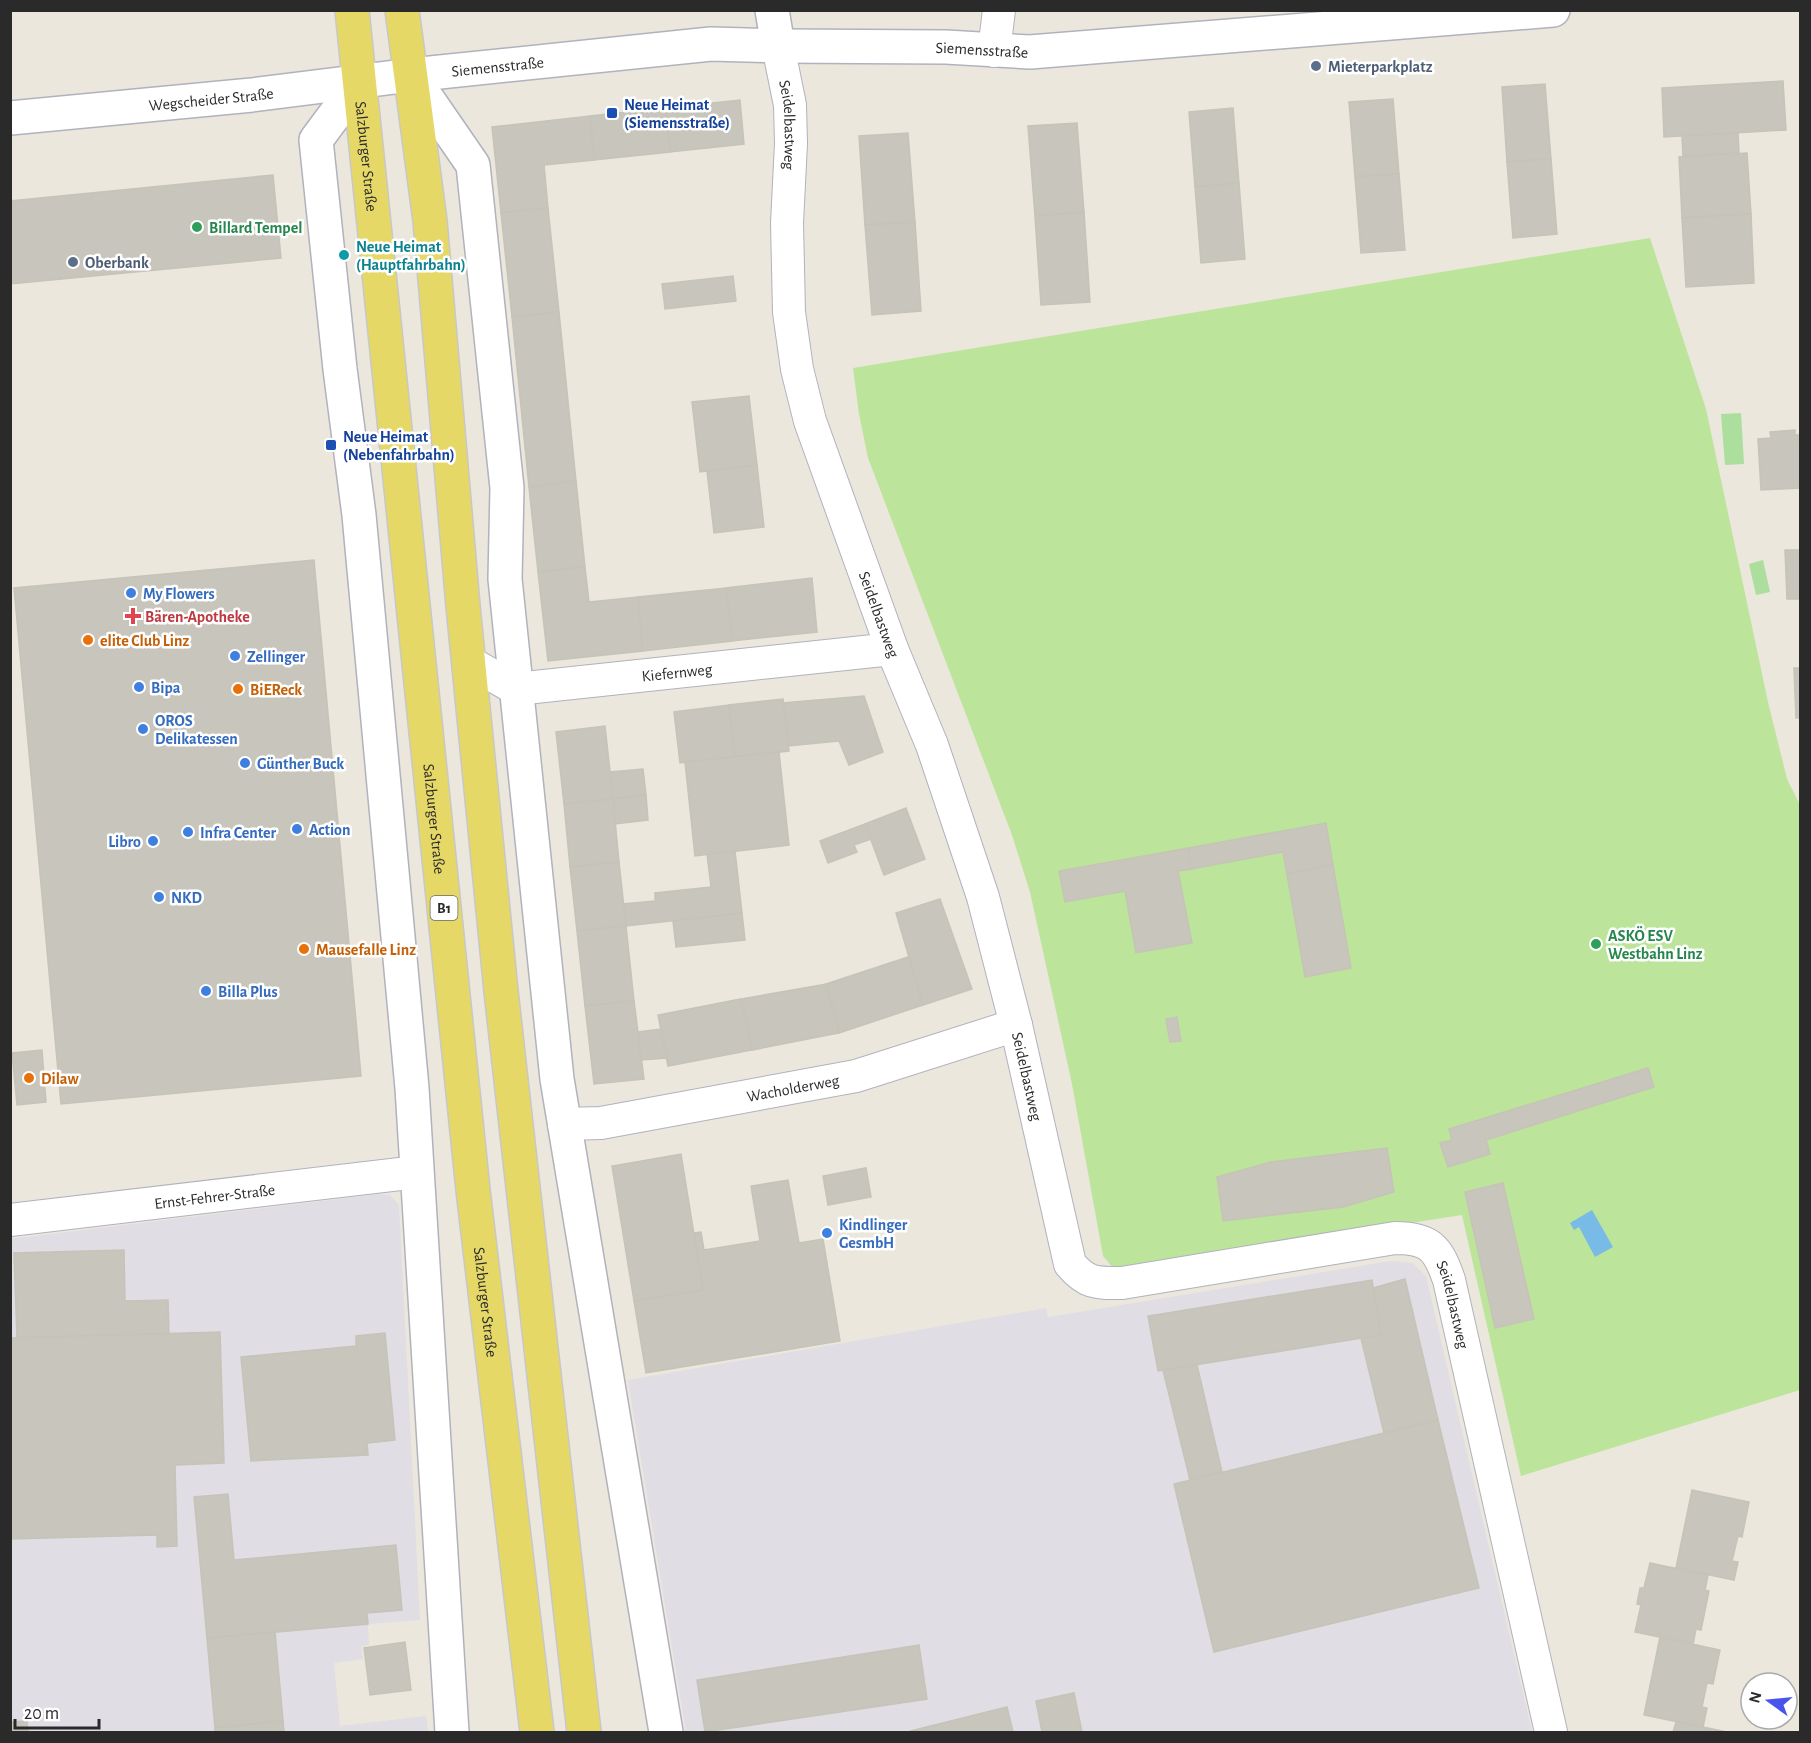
<svg xmlns="http://www.w3.org/2000/svg" width="1811" height="1743" font-family="'Alegreya Sans',sans-serif">
  <rect width="100%" height="100%" fill="#ebe7dd"/>
  <!-- industrial -->
  <g fill="#e0dde4">
    <path d="M380,1194l10,1 9,10 21,415 -52,4 1,21 -8,1 2,13 -29,4 6,63 86,-10 2,16h-417l-1,-493z"/>
    <path d="M1391,1261l22,2 13,13 106,456h-846l-58,-352 418,-72 2,9z"/>
  </g>
  <!-- green -->
  <g fill="#acde9e">
    <path d="M1741,413l3,51 -19,1 -4,-51z"/>
    <path d="M1763,560l7,32 -14,3 -7,-31z"/>
  </g>
  <!-- pitch -->
  <path fill="#bce49a" d="M1650,238l56,171 62,293 19,77 13,26v585l-279,86 -59,-261 -348,54 -11,-13 -31,-172 -42,-192 -18,-57 -144,-377 -9,-44 -6,-46z"/>
  <!-- water -->
  <path fill="#78bbe6" d="M1592,1210l21,37 -18,10 -16,-30 -5,3 -4,-7z"/>
  <!-- building -->
  <g fill="#c7c5bc" stroke="#c6c3b7" stroke-width="1.5">
    <path d="M1783,81l3,49 -122,7 -2,-49z"/>
    <path d="M1545,84l6,75 -44,3 -5,-75z"/>
    <path d="M1393,99l6,75 -44,3 -6,-75z"/>
    <path d="M740,100l4,44 -74,8 -5,-44z"/>
    <path d="M665,108l5,44 -76,8 -4,-44z"/>
    <path d="M1233,108l6,75 -44,4 -6,-75z"/>
    <path d="M590,116l4,44 -50,5 4,43 -47,5 -9,-86z"/>
    <path d="M1077,123l7,89 -49,4 -7,-90z"/>
    <path d="M908,133l7,89 -50,3 -6,-89z"/>
    <path d="M1738,133l1,20 -56,3 -1,-20z"/>
    <path d="M1747,153l4,61 -69,4 -3,-61z"/>
    <path d="M1551,159l6,75 -44,4 -6,-76z"/>
    <path d="M1399,174l6,76 -44,3 -6,-76z"/>
    <path d="M273,175l8,83 -271,26v-83z"/>
    <path d="M1239,183l6,76 -44,4 -6,-76z"/>
    <path d="M548,208l11,104 -47,5 -11,-104z"/>
    <path d="M1084,212l6,90 -49,3 -6,-89z"/>
    <path d="M1751,214l3,69 -68,4 -4,-69z"/>
    <path d="M915,222l6,89 -49,4 -7,-90z"/>
    <path d="M733,276l3,25 -71,8 -3,-25z"/>
    <path d="M559,312l17,169 -47,6 -17,-170z"/>
    <path d="M749,396l8,69 -57,7 -8,-70z"/>
    <path d="M1795,430v5h5v53l-39,2 -3,-51 13,-1 -1,-6z"/>
    <path d="M757,465l7,62 -50,6 -7,-62z"/>
    <path d="M576,481l9,86 -47,5 -9,-85z"/>
    <path d="M1785,550h15v49h-13z"/>
    <path d="M314,560l47,516 -300,28 -47,-516z"/>
    <path d="M585,567l4,35 49,-5 5,54 -95,10 -10,-89z"/>
    <path d="M812,578l5,54 -85,9 -6,-53z"/>
    <path d="M726,588l6,53 -89,10 -5,-54z"/>
    <path d="M1794,668h6v50h-4z"/>
    <path d="M864,696l19,56 -34,13 -10,-24 -51,5 -5,-43z"/>
    <path d="M783,699l6,52 -54,6 -6,-52z"/>
    <path d="M729,705l6,52 -55,6 -6,-51z"/>
    <path d="M605,726l8,73 -49,5 -8,-72z"/>
    <path d="M779,752l10,93 -94,11 -10,-94z"/>
    <path d="M643,769l3,26 -33,4 -3,-27z"/>
    <path d="M646,795l2,25 -33,4 -2,-25z"/>
    <path d="M613,799l6,63 -49,5 -6,-63z"/>
    <path d="M906,808l19,51 -41,16 -19,-51z"/>
    <path d="M1326,823l7,42 -46,9 -4,-22 -91,17 -4,-21z"/>
    <path d="M865,824l6,15 -17,6 3,7 -29,11 -8,-22z"/>
    <path d="M1188,848l4,21 -14,2 14,72 -56,10 -11,-62 -60,11 -6,-31z"/>
    <path d="M735,851l7,62 -116,13 -3,-22 32,-3v-8l56,-6 -4,-33z"/>
    <path d="M619,862l7,64 -49,5 -7,-64z"/>
    <path d="M1333,865l18,103 -46,9 -18,-103z"/>
    <path d="M940,899l32,90 -49,16 -27,-92z"/>
    <path d="M742,913l3,27 -69,7 -3,-26z"/>
    <path d="M626,926l8,75 -49,5 -8,-75z"/>
    <path d="M908,957l15,48 -84,28 -13,-49z"/>
    <path d="M826,984l13,49 -87,17 -11,-51z"/>
    <path d="M741,999l11,51 -84,16 -10,-51z"/>
    <path d="M634,1001l10,78 -50,5 -9,-78z"/>
    <path d="M1177,1017l4,24 -11,1 -4,-23z"/>
    <path d="M661,1029l6,29 -26,2 -3,-28z"/>
    <path d="M42,1050l4,52 -29,3 -5,-52z"/>
    <path d="M1648,1068l6,19 -168,53 4,14 -42,13 -8,-24 12,-3 -3,-11z"/>
    <path d="M1387,1148l7,44 -51,15 -120,14 -6,-44 54,-15z"/>
    <path d="M681,1154l22,136 -69,11 -22,-135z"/>
    <path d="M866,1168l5,29 -43,8 -5,-29z"/>
    <path d="M788,1180l11,63 24,-4 17,102 -194,32 -12,-72 69,-11 -9,-57 7,-1 3,18 56,-9 -9,-55z"/>
    <path d="M1503,1183l31,136 -39,9 -30,-136z"/>
    <path d="M124,1250l1,51 43,-1 1,34 -152,4 -3,-85z"/>
    <path d="M1405,1279l33,141 -54,13 -23,-95 20,-3 -8,-47z"/>
    <path d="M1372,1280l9,55 -223,36 -10,-55z"/>
    <path d="M220,1332l4,131 -49,2 2,81 -20,1v-12l-147,4v-201z"/>
    <path d="M385,1333l10,107 -28,3 1,12 -117,6 -10,-104 115,-11v-10z"/>
    <path d="M1197,1365l25,107 -32,8 -27,-110z"/>
    <path d="M1438,1420l41,168 -265,64 -40,-168z"/>
    <path d="M1692,1490l57,12 -7,35 -4,-1 -6,25 6,1 -4,18 -58,-12z"/>
    <path d="M228,1494l6,66 162,-15 6,65 -35,3 1,11 -161,14 -13,-141z"/>
    <path d="M1650,1563l58,12 -3,15 4,1 -8,39 -5,-1 -3,15 -58,-12 6,-27 -4,-1 3,-16h4z"/>
    <path d="M275,1632l8,89 -68,7 -8,-90z"/>
    <path d="M1660,1637l60,13 -7,34 -6,-1 -5,24 5,1 -4,19 -59,-12z"/>
    <path d="M405,1642l6,48 -41,5 -6,-47z"/>
    <path d="M919,1645l8,54 -222,33 -8,-52z"/>
    <path d="M1074,1693l8,39h-40l-6,-31z"/>
    <path d="M1007,1707l6,25h-101l-1,-1z"/>
    <path d="M27,1721l1,11h-18v-10z"/>
    <path d="M283,1721l1,11h-69v-4z"/>
    <path d="M1676,1722l27,5 24,5h-54z"/>
  </g>
  <g fill="none" stroke-linecap="round" stroke-linejoin="round">
    <!-- minor casing -->
    <g stroke="#b1b2bd" stroke-width="34">
      <g id="minor">
        <path id="s1" d="M778,46l12,59 1,38 -4,80 2,89 8,57 13,52 82,228 40,96 51,152 33,128 54,239c17,20 26,19 52,19l273,-45c35,0 43,10 54,42l102,452"/>
        <path d="M994,51l5,-41"/>
        <path id="s2" d="M469,662l47,27 376,-40"/>
        <path id="s3" d="M564,1124l37,-1 255,-47 160,-51"/>
        <path id="s4" d="M10,1220l407,-48"/>
      </g>
    </g>
    <!-- tertiary casing -->
    <g stroke="#b1b2bd" stroke-width="36">
      <g id="tertiary">
        <path id="s5" d="M778,46l168,1 84,5 523,-42"/>
        <path d="M359,82l-43,58 24,229 19,146 53,573 40,644"/>
        <path id="s6" d="M10,118l242,-23 159,-20 62,90 34,323 -2,91 52,500 109,653"/>
      </g>
    </g>
    <!-- secondary casing -->
    <g stroke="#b1b2bd" stroke-width="36">
      <g id="secondary">
        <path id="s7" d="M411,75l300,-31 67,2 -6,-36"/>
      </g>
    </g>
    <!-- primary casing -->
    <g stroke="#c8c8c8" stroke-width="36">
      <g id="primary">
        <path id="s8" d="M352,10l121,1180 64,542"/>
        <path d="M402,10l28,211 33,385 38,385 83,741"/>
      </g>
    </g>
    <!-- minor -->
    <use href="#minor" stroke="#fff" stroke-width="32"/>
    <!-- tertiary -->
    <use href="#tertiary" stroke="#fff" stroke-width="33"/>
    <!-- secondary -->
    <use href="#secondary" stroke="#fff" stroke-width="33"/>
    <!-- primary -->
    <use href="#primary" stroke="#e6d867" stroke-width="33"/>
  </g>
  <!-- markers -->
  <g fill="#5c6f8a" stroke="#fff" stroke-width="2">
    <circle cx="1316" cy="66" r="6"/>
    <circle cx="73" cy="262" r="6"/>
  </g>
  <g fill="#1a4fb4" stroke="#fff" stroke-width="2">
    <rect x="606" y="107" width="12" height="12" rx="3"/>
    <rect x="325" y="439" width="12" height="12" rx="3"/>
  </g>
  <g fill="#2e9e5b" stroke="#fff" stroke-width="2">
    <circle cx="197" cy="227" r="6"/>
    <circle cx="1596" cy="944" r="6"/>
  </g>
  <circle fill="#0f9aa8" stroke="#fff" stroke-width="2" cx="344" cy="255" r="6"/>
  <g fill="#3f7fe0" stroke="#fff" stroke-width="2">
    <circle cx="131" cy="593" r="6"/>
    <circle cx="235" cy="656" r="6"/>
    <circle cx="139" cy="687" r="6"/>
    <circle cx="143" cy="729" r="6"/>
    <circle cx="245" cy="763" r="6"/>
    <circle cx="297" cy="829" r="6"/>
    <circle cx="188" cy="832" r="6"/>
    <circle cx="153" cy="841" r="6"/>
    <circle cx="159" cy="897" r="6"/>
    <circle cx="206" cy="991" r="6"/>
    <circle cx="827" cy="1233" r="6"/>
  </g>
  <path fill="#e0444e" stroke="#fff" stroke-width="2" d="M130 607h6v6h6v6h-6v6h-6v-6h-6v-6h6z"/>
  <g fill="#e8710a" stroke="#fff" stroke-width="2">
    <circle cx="88" cy="640" r="6"/>
    <circle cx="238" cy="689" r="6"/>
    <circle cx="304" cy="949" r="6"/>
    <circle cx="29" cy="1078" r="6"/>
  </g>
  <g text-anchor="middle" stroke-width="5" stroke-linejoin="round" paint-order="stroke">
    <!-- shield labels -->
    <rect fill="#fff" stroke="#6a6a6a" stroke-width="1.5" x="430.5" y="896" width="27" height="24" rx="4.5"/>
    <g font-size="15" font-weight="bold" fill="#2a2a2a">
      <text x="444" y="913">B1</text>
    </g>
    <!-- street labels -->
    <g font-size="16" fill="#2a2a2a" stroke="#fff">
      <text dy="6" stroke="none"><textPath href="#s5" startOffset="204">Siemensstraße</textPath></text>
      <text dy="6" stroke="none"><textPath href="#s7" startOffset="87">Siemensstraße</textPath></text>
      <text dy="6" stroke="none"><textPath href="#s6" startOffset="202">Wegscheider Straße</textPath></text>
      <text dy="6" stroke="none"><textPath href="#s1" startOffset="80">Seidelbastweg</textPath></text>
      <text dy="6" stroke="none"><textPath href="#s8" startOffset="147">Salzburger Straße</textPath></text>
      <text dy="6" stroke="none"><textPath href="#s1" startOffset="584">Seidelbastweg</textPath></text>
      <text dy="6" stroke="none"><textPath href="#s2" startOffset="216">Kiefernweg</textPath></text>
      <text dy="6" stroke="none"><textPath href="#s8" startOffset="813">Salzburger Straße</textPath></text>
      <text dy="6" stroke="none"><textPath href="#s1" startOffset="1070">Seidelbastweg</textPath></text>
      <text dy="6" stroke="none"><textPath href="#s3" startOffset="232">Wacholderweg</textPath></text>
      <text dy="6" stroke="none"><textPath href="#s4" startOffset="206">Ernst-Fehrer-Straße</textPath></text>
      <text dy="6" stroke="none"><textPath href="#s8" startOffset="1299">Salzburger Straße</textPath></text>
      <text dy="6" stroke="none"><textPath href="#s1" startOffset="1698">Seidelbastweg</textPath></text>
    </g>
    <!-- service labels -->
    <g font-size="16" font-weight="bold" fill="#4e5e75" stroke="#fff" text-anchor="start">
      <text x="1328" y="72">Mieterparkplatz</text>
      <text x="85" y="268">Oberbank</text>
    </g>
    <!-- transit labels -->
    <g font-size="16" font-weight="bold" fill="#164399" stroke="#fff" text-anchor="start">
      <text x="624" y="110">Neue Heimat<tspan x="624" dy="18">(Siemensstraße)</tspan></text>
      <text x="343" y="442">Neue Heimat<tspan x="343" dy="18">(Nebenfahrbahn)</tspan></text>
    </g>
    <!-- leisure labels -->
    <g font-size="16" font-weight="bold" fill="#27864d" stroke="#fff" text-anchor="start">
      <text x="209" y="233">Billard Tempel</text>
      <text x="1608" y="941">ASKÖ ESV<tspan x="1608" dy="18">Westbahn Linz</tspan></text>
    </g>
    <!-- culture labels -->
    <g font-size="16" font-weight="bold" fill="#0d838f" stroke="#fff" text-anchor="start">
      <text x="356" y="252">Neue Heimat<tspan x="356" dy="18">(Hauptfahrbahn)</tspan></text>
    </g>
    <!-- shop labels -->
    <g font-size="16" font-weight="bold" fill="#366cbe" stroke="#fff" text-anchor="start">
      <text x="143" y="599">My Flowers</text>
      <text x="247" y="662">Zellinger</text>
      <text x="151" y="693">Bipa</text>
      <text x="155" y="726">OROS<tspan x="155" dy="18">Delikatessen</tspan></text>
      <text x="257" y="769">Günther Buck</text>
      <text x="309" y="835">Action</text>
      <text x="200" y="838">Infra Center</text>
      <text x="141" y="847" text-anchor="end">Libro</text>
      <text x="171" y="903">NKD</text>
      <text x="218" y="997">Billa Plus</text>
      <text x="839" y="1230">Kindlinger<tspan x="839" dy="18">GesmbH</tspan></text>
    </g>
    <!-- health labels -->
    <g font-size="16" font-weight="bold" fill="#be3a42" stroke="#fff" text-anchor="start">
      <text x="145" y="622">Bären-Apotheke</text>
    </g>
    <!-- food labels -->
    <g font-size="16" font-weight="bold" fill="#c56008" stroke="#fff" text-anchor="start">
      <text x="100" y="646">elite Club Linz</text>
      <text x="250" y="695">BiEReck</text>
      <text x="316" y="955">Mausefalle Linz</text>
      <text x="41" y="1084">Dilaw</text>
    </g>
  </g>
  <!-- border -->
  <rect width="1811" height="1743" fill="none" stroke="#2a2a2a" stroke-width="24"/>
  <!-- north arrow -->
  <g transform="translate(1769 1701) rotate(285)"><circle r="28" fill="#ffffff" stroke="#aaaaaa" stroke-width="1.5"/>
  <path d="M0-4.5L10 22L0 15L-10 22Z" fill="#4954ed"/>
  <text y="-9" font-size="16" font-weight="bold" text-anchor="middle" fill="#2a2a2a">N</text>
  </g>
  <!-- scale -->
  <path d="M15 1719v9h84v-9" fill="none" stroke="#2a2a2a" stroke-width="3"/>
  <text x="24" y="1719" font-size="18" fill="#2a2a2a" stroke="#ffffff" stroke-width="4.5" paint-order="stroke">20 m</text>
</svg>
